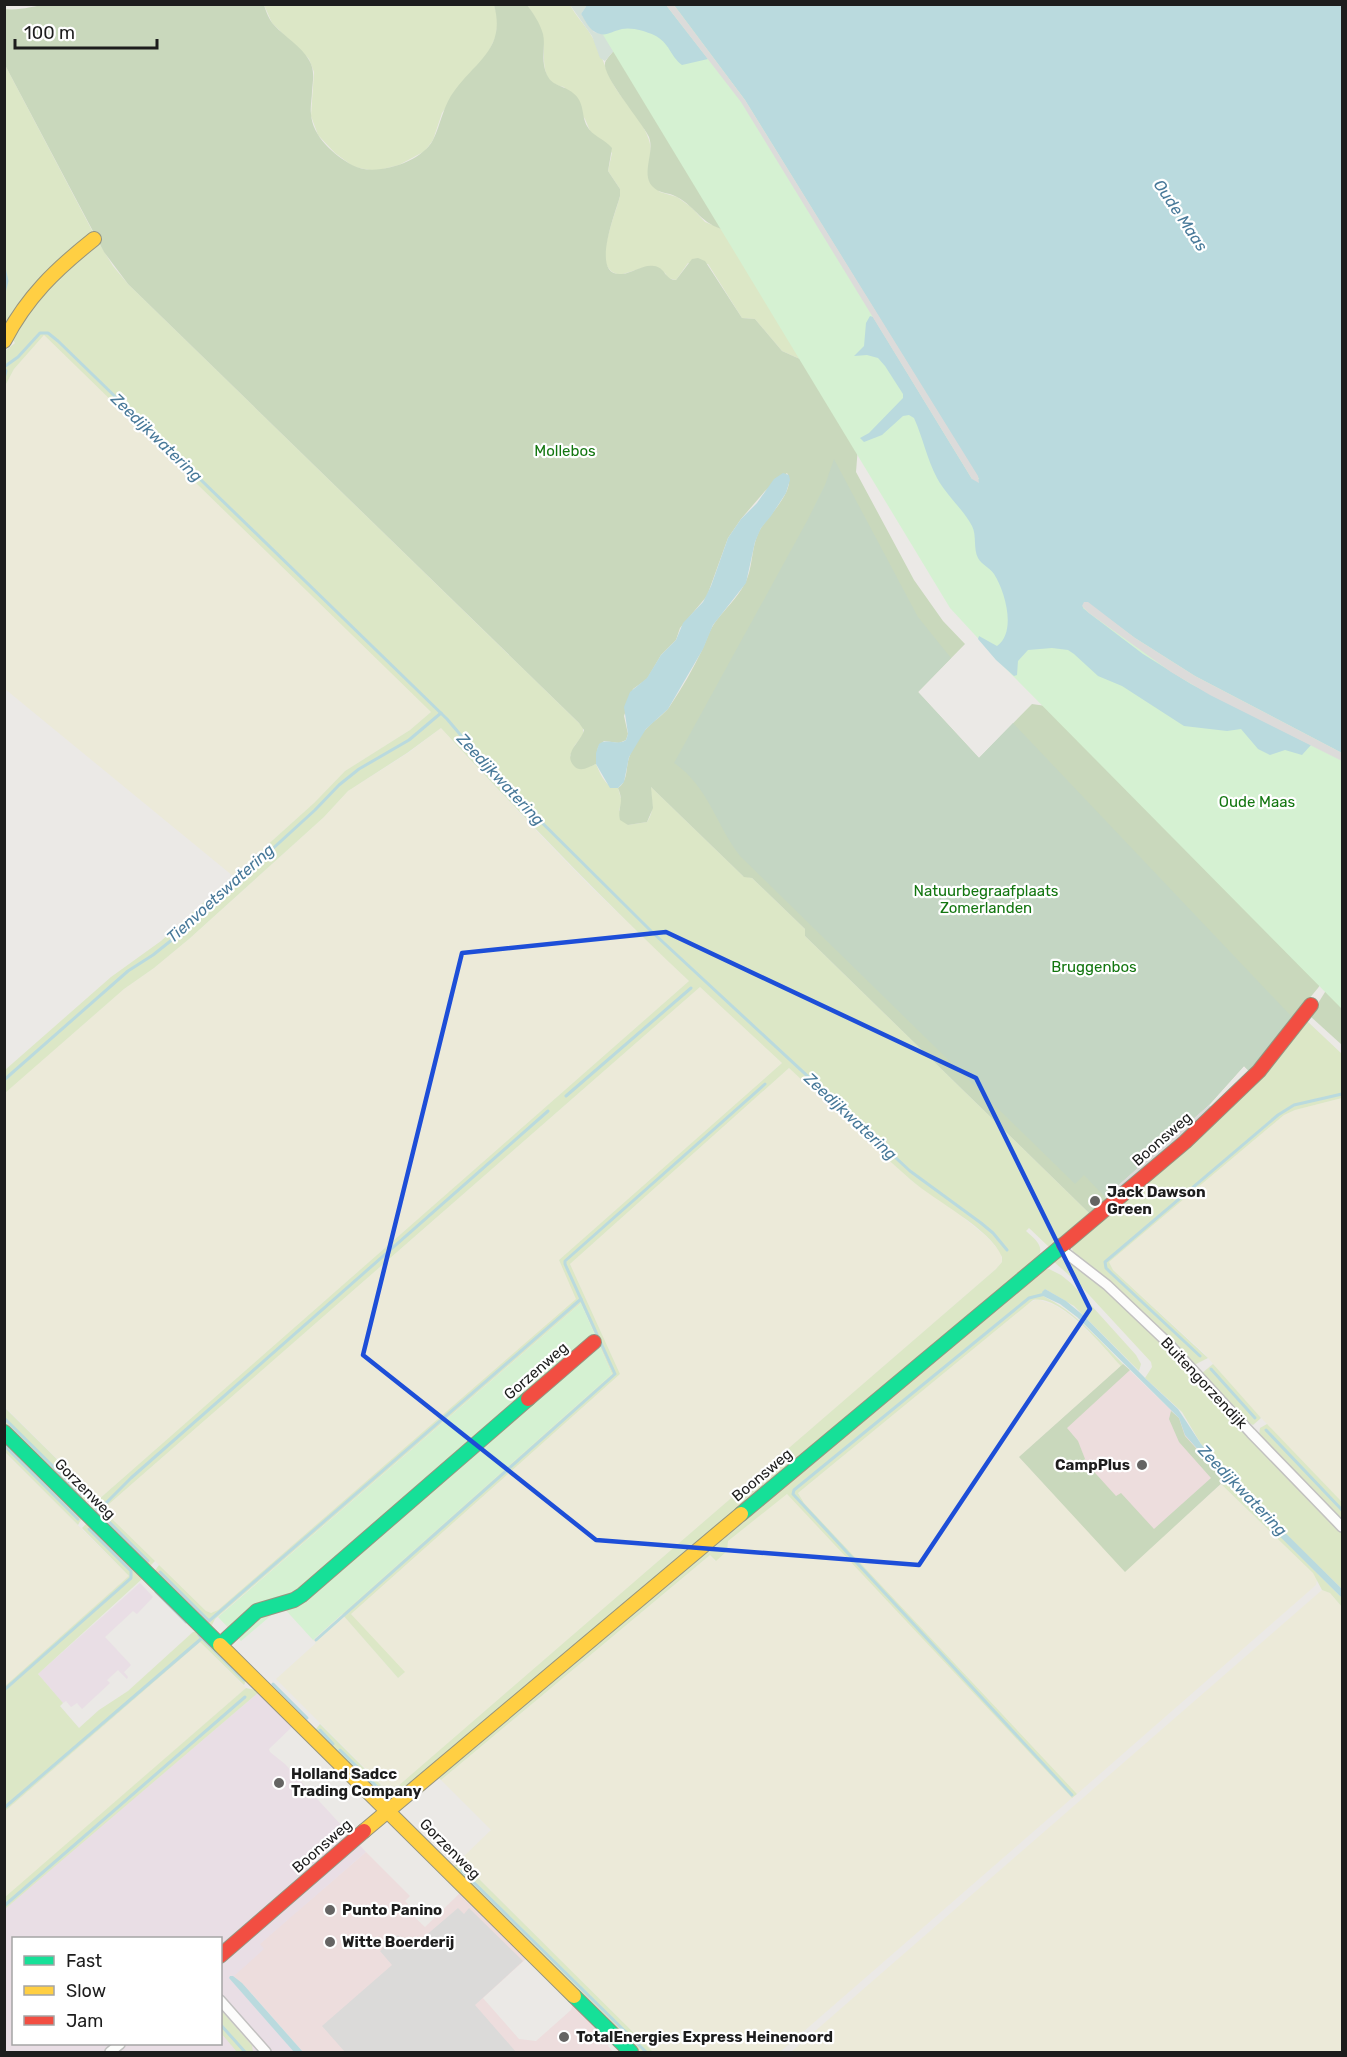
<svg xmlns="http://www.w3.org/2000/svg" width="1347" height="2057" font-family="Rubik,sans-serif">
  <rect width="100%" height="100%" fill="#ebe9e6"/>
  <!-- commercial -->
  <g fill="#eddddd">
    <path d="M1123,1364l56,54 46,62 -100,92 -106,-115z"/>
    <path d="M366,1852l44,44 -5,5 3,3 -3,4 20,19 36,-35 66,66 -44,40 36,41 17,2 35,-31 2,-6 36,38 -1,4 5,6h-310l-51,-58 -19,-18 30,-27 -4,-5z"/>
  </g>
  <!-- industrial -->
  <g fill="#e9dee5" fill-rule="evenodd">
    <path d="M140,1583l13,14 -16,17 -4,-3 -28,26 26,28 -7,7 4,5 -1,2 -9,-9 -11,10 3,3 -28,26 -5,-6 -6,4 -5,-6 -3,2 -25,-29z"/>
    <path d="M260,1691l34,34 -25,24 1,3 15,12 81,88 -106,92 4,5 -30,27 69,76h-298l-1,-143zM14,1938h206v106h-206z"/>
  </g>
  <!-- farmland -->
  <g fill="#ecead9">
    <path d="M44,335l387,377 -21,18 -65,41 -31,32 -81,73 -228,-187v-303l9,-17z"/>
    <path d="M441,728l84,91 65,67 99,95 -591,519 -93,-93 -1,-314 120,-104 30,-21 35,-29 135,-122 24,-26 60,-38z"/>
    <path d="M700,987l82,76 -223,197 18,39 -359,311 -7,3 -5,-2 -97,-95 -3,-6 3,-6z"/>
    <path d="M789,1068l124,114 42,29 32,26 14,16 1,9 -6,7 -582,504 -17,14 -10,3 -111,-111 40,-36 -3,-3 29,-26 56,64 6,-5 -53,-59 269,-240 -50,-110z"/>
    <path d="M1342,1098v404l-103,-107 -35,-42 -91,-83 -4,-8 175,-147 11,-5z"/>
    <path d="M1037,1299l17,6 13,8 27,24 27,29 -102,91 106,114 96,-87 92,89 4,7 -1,5 -239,209 -273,-291 -6,-10 230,-189z"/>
    <path d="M4,1452l125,124 -124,111h-1z"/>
    <path d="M785,1494l4,1 20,22 263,281 -292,254h-127l-193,-192 31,-30 -50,-50 269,-225 5,6 12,-20z"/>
    <path d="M1322,1590l8,3 12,14v445h-551z"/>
    <path d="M200,1642l46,46 -241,210v-87z"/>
  </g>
  <!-- grass -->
  <g fill="#dce7c6">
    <path d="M264,5h230l4,13 -2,18 -9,19 -16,17 -29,41 -9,27 -8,11 -26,14 -24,6 -21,-4 -19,-14 -17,-18 -7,-19 3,-44 -5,-13 -37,-36z"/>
    <path d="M527,5h43c6,11 15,20 21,30 11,18 14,36 25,54 11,16 27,32 33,51 4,12 -1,27 0,41l11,11 17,5 14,10 14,15 20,8 77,130 -20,-9 -27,-32 -13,-1 -34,-54 -20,-1 -12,17 -8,-2 -3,-5 -20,-6 -25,8c-7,-2 -12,-5 -14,-12 -5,-14 10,-51 14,-67v-7l-12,-18 4,-18 -22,-22 -5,-12 -21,-32c-26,-4 -18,-29 -21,-47 -2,-13 -9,-25 -16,-35z"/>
    <path d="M5,65l90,171 -47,35 -43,65z"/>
    <path d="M97,240l16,26 15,18 455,443v8l-8,10 -5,11 19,11 7,-3c4,9 10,25 22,24l4,14 -3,8 9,15 19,-3c8,-11 5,-23 3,-36l93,90 9,2 53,51v7l284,277 -40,34 -20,-19 -3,3c9,8 20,16 11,28l-647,542h-4l-71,-68 1,-4 4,-5 65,65 4,2 8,-4 599,-518 6,-7v-5c-11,-28 -67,-56 -91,-77 -41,-36 -81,-74 -122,-112l-219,196 50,110 -269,240 54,58 -7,6 -56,-64 270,-240 -31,-71 -366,316 -5,10 -56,-57 5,-7 47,46 5,2 7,-3 358,-311 -17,-39 223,-197 -82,-76 -591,517 -3,6 3,6 46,45 -6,6 -59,-57 8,-10 591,-519c-86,-81 -168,-166 -248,-253l-34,25 -59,38 -24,26 -135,122 -35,29 -30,21 -119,104v-23l106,-93 50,-36 153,-138 31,-32 65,-41 21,-18 -387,-377 -30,34 -9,17v-35l10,-8 -2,-3 -5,4 15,-33z"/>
    <path d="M1307,1021l35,33v44l-47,12 -11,5 -175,147 4,8 95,88 -14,7 -119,-109 -4,-10z"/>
    <path d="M1057,1256l9,2 35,28 69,64 81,89 91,93v57l-95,-93 -46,-52 -19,-32 -37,-34 7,-11 -1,-5 -73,-79 -25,-22z"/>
    <path d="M1049,1269l12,6 11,9 64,71 5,9 -2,7 -65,-65 -29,-17 -3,5 1,2c33,16 55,43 80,68l-2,2c-17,-18 -60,-72 -88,-66l-235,193 6,10 273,291 -5,4 -285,-304 -59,47 -1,10 -11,10 -6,-6 -269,225 -4,-4 606,-506z"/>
    <path d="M1213,1364l48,54 -8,7 -11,-5 -40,-47z"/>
    <path d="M4,1407l86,85 -4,9h-4l-77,-75z"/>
    <path d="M1267,1424l75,78v19l-83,-86 1,-7z"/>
    <path d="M4,1437l78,81 -4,7 -73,-73z"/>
    <path d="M1225,1480l17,18 100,100v9l-12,-14 -8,-3 -9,-17 -92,-89z"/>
    <path d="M87,1523l56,55 -105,96 25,29 -3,3 19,22 20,-18 29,-19 65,-59 5,-1 49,48 -3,6 -44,-43 -195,169 -1,-124 125,-111 -47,-48z"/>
    <path d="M246,1688l14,3 -255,218 -1,-11z"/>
    <path d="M460,1860l193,192h-16l-185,-184z"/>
    <path d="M220,2009l32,36 1,7h-16l-16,-19z"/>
  </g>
  <!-- forest -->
  <g fill="#c9d8bc">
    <path d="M49,4l215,1c2,6 5,15 10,20 11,12 27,21 35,35 6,10 4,20 3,31 0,7 -2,16 -1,23 1,22 23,41 41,51 22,13 70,-3 81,-25 8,-16 10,-35 22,-50 22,-30 51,-42 39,-85h33c6,8 13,18 16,29 3,13 -3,26 4,41 6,12 17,10 26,18 12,9 8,22 14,33 5,10 18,13 25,22l-4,23 12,18v7c-4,16 -31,81 2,78 11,-1 21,-10 32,-8 11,1 11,14 22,14l16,-21 6,-1 7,3 37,57 13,1 27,32 20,9 59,48 -5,64 58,108 29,41 22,23 -47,48 61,66 53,-54 21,3 289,244 -24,37 -69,83 -5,-5 -35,39 -104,92 2,2 -18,14 -284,-277v-7l-53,-51 -8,-1 -93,-90 2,21 -6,14 -19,3 -8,-5c-3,-15 5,-15 -2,-32 11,-7 7,-22 12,-33 4,-9 10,-20 17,-27 7,-8 17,-13 23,-22 12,-18 23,-37 32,-56 5,-10 7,-20 14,-29 9,-12 21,-23 28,-36 10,-16 6,-39 17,-57 8,-13 36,-39 26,-55l-22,18 -24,28 -13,19 -21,58 -27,32 -4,12 -15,15 -14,24 -14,10 -9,27 4,18 -2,6 -7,3 -15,-2 -6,6 -2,17c-7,3 -16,9 -22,2 -12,-13 8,-25 10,-36l-5,-7 -451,-439 -24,-32 -99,-187 -1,-56c16,2 29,-3 45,-5z"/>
    <path d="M616,48l109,182c-24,-6 -28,-22 -48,-33 -8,-5 -18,-3 -25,-11 -11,-13 3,-34 -3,-49 -7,-15 -47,-61 -44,-74 1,-4 8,-11 11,-15z"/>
    <path d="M1342,965v80l-32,-29z"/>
    <path d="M1123,1364l7,6 -63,58 11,13 9,23 29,32 5,-3 33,36 57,-51 -32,-36 -10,-23 2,-8 8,7 6,18 40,44 -100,92 -106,-115z"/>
  </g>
  <!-- wetland -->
  <path fill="#d4e1d8" d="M570,5h17l-6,9 13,18 12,3 10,13 -11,13 -5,-3 -8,-22z"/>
  <!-- cemetery -->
  <path fill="#c4d6c3" d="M834,459l84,158 33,41 -33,34 61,66 34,-35 280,295 -30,38 -14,15 -5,-5 -35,39 -104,92 -21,-22 -9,9 -335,-328c-24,-31 -32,-70 -66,-93l133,-242 18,-36z"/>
  <!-- park -->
  <g fill="#d5f1d2">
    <path d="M585,5h92l665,746v258l-331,-335 -61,-66z"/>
    <path d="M581,1303l31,71 -299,266 -31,-34 -41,35 -23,-24z"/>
  </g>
  <!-- parking -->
  <g fill="#dbdad9">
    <path d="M1209,1105l5,5 -107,90 -2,-3z"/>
    <path d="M458,1908l6,6 5,-6 54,53 -48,44 41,47h-171l-23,-26 70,-61 -12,-14 18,-16 12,14z"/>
  </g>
  <!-- water -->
  <g fill="#badade">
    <path d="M587,5h79l42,54 -26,6c-12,-9 -12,-22 -28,-30 -9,-4 -22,-8 -32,-6 -10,2 -17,9 -27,3 -6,-3 -10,-12 -14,-18z"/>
    <path d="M674,5h668v748l-147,-77 -60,-38 -49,-36 -3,6 6,5 54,41 48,30 120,61 -9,10 -17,-5 -15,5 -12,-6 -17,-20 -14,2 -43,-5 -62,-40 -24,-10 -24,-22 -6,-4 -16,-2 -24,2 -10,11 -1,14 -3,1 -18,-16 -18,-21 1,-3 18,10c20,-14 8,-55 -3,-72 -5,-7 -12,-9 -16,-16 -5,-10 -1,-22 -6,-32 -9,-17 -26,-31 -35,-48 -10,-19 -14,-40 -23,-60l-5,-3 -6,1 -21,19 -18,7 -4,-4 9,-5 34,-35v-4l-18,-28 -7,-8 -11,-3 -13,1 10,-10 2,-23 4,-7 3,1 99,162h7l-234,-379z"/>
    <path d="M783,473l6,2 1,5 -4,13 -15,23 -10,12 -6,14 -9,41 -33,42 -10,24 -35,60 -22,20 -5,8 -12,20 -5,25 -6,6h-8l-14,-24v-11l3,-9c8,-6 18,2 27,-4l2,-6 -4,-27 6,-15 17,-14 14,-23 15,-15 7,-17 20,-21 8,-16 17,-48 13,-19 16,-16 17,-24z"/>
    <path d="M1045,1289l21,12 18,15 62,63 32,30 23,35 29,34 112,111v9l-101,-100 -56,-63 -6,-17 -102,-101 -17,-13 -17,-8 -1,-4z"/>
    <path d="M230,1976h3l9,7 61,69h-9l-65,-74z"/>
  </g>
  <!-- pier -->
  <g fill="#dcdbda">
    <path d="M666,5h8l71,95 233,376 1,7 -7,-4 -231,-377z"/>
    <path d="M1084,602h4l47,36 60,38 147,77v8l-132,-66 -39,-23 -82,-59 -7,-7z"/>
  </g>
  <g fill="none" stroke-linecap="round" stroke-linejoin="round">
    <!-- stream -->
    <g stroke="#badade" stroke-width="3">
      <path d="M4,267l3,14 -3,12"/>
      <path d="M4,367l14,-10 22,-24h8l10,8 389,378 52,61 152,151 259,240 71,52 12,10 14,17"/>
      <path d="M4,368l2,3 -2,7"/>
      <path d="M4,1080l124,-109 25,-16 25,-20 137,-125 24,-25 20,-16 50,-29 32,-27"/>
      <path d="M566,1096l125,-108"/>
      <path d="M1045,1294l-16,4 -235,192 -1,4 279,301"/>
      <path d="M1200,1356l-89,-83 -5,-5 -1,-6 173,-147 16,-10 48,-11"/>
      <path d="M1211,1369l44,49"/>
      <path d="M4,1418l78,77"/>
      <path d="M1266,1430l76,80"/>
      <path d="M4,1445l74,74"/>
      <path d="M96,1509l52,52"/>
      <path d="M98,1511l33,-33 417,-367"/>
      <path d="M160,1572l49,49 372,-322"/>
      <path d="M156,1592l30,30"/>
      <path d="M199,1635l45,45"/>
      <path d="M316,1640l299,-266 -50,-110v-3l200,-177"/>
      <path d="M273,1684l34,34"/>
      <path d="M4,1690l127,-112v-7l-42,-42"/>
      <path d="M320,1730l13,14"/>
      <path d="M340,1750l46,46"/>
      <path d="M4,1808l198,-170"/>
      <path d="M462,1871l184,181"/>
      <path d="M4,1906l241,-209"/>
      <path d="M220,2024l25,28"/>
    </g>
    <!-- street casing -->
    <g stroke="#c2c1c0" stroke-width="12">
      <g id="street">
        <path d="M1058,1247l49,38 61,58 83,90 91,94"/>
        <path d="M220,2000l46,52"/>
        <path d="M110,2052l10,-8"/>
      </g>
    </g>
    <!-- fast casing -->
    <g stroke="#95947f" stroke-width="16">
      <g id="fast">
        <path d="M4,1432l216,213"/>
        <path d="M741,1514l322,-269"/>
        <path d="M220,1645l37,-34 37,-11 8,-5 226,-196"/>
        <path d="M574,1996l57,56"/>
      </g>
    </g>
    <!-- slow casing -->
    <g stroke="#95947f" stroke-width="16">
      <g id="slow">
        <path d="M4,341c23,-44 51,-71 90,-102"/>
        <path d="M220,1645l354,351"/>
        <path d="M364,1831l377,-317"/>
      </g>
    </g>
    <!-- jam casing -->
    <g stroke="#95947f" stroke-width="16">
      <g id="jam">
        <path d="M1063,1245l122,-103 74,-71 52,-66"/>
        <path d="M528,1399l66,-57"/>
        <path d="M220,1956l144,-125"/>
      </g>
    </g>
    <!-- street -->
    <use href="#street" stroke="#fcfcfb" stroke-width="9"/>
    <!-- fast -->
    <use href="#fast" stroke="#16e098" stroke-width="14"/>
    <!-- slow -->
    <use href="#slow" stroke="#ffcf43" stroke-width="14"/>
    <!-- jam -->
    <use href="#jam" stroke="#f24e42" stroke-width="14"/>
  </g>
  <!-- marked area -->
  <path fill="none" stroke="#1d4ed8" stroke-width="4.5" stroke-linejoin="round" d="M666,932l310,146 114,231 -171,256 -323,-25 -233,-185 99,-402z"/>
  <!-- markers -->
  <g fill="#656463" stroke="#fff" stroke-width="2">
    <circle cx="1095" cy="1201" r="6"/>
    <circle cx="1142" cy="1465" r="6"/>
    <circle cx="279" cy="1783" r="6"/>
    <circle cx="330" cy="1910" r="6"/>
    <circle cx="330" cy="1942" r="6"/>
    <circle cx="564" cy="2037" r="6"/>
  </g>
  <g text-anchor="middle" stroke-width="4.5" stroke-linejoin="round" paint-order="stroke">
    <!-- park labels -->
    <g font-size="15" fill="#137610" stroke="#fff">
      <text x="565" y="456">Mollebos</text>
      <text x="1257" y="807">Oude Maas</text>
      <text x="986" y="896">Natuurbegraafplaats<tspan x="986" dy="17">Zomerlanden</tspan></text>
      <text x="1094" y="972">Bruggenbos</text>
    </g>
    <!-- street labels -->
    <g font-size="15" fill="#1d1d1d" stroke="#fff">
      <text transform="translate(1162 1139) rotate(-41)" y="5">Boonsweg</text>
      <text transform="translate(536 1371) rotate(-41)" y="5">Gorzenweg</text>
      <text transform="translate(1204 1383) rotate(47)" y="5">Buitengorzendijk</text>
      <text transform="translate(762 1475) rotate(-40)" y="5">Boonsweg</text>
      <text transform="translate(85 1489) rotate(45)" y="5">Gorzenweg</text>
      <text transform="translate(322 1846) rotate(-41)" y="5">Boonsweg</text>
      <text transform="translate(450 1849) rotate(45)" y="5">Gorzenweg</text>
    </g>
    <!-- poi labels -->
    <g font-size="15" font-weight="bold" fill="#1d1d1d" stroke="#fff" text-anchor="start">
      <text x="1107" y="1197">Jack Dawson<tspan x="1107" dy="17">Green</tspan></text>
      <text x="1130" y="1470" text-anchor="end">CampPlus</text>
      <text x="291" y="1779">Holland Sadcc<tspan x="291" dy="17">Trading Company</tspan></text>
      <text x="342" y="1915">Punto Panino</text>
      <text x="342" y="1947">Witte Boerderij</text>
      <text x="576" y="2042">TotalEnergies Express Heinenoord</text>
    </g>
    <!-- water labels -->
    <g font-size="16" font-style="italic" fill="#487999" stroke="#fff">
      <text transform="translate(1181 215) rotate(56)" y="6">Oude Maas</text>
      <text transform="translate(157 437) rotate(44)" y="6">Zeedijkwatering</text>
      <text transform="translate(501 779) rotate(47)" y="6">Zeedijkwatering</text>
      <text transform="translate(220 893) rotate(-42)" y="6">Tienvoetswatering</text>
      <text transform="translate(851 1116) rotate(43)" y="6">Zeedijkwatering</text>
      <text transform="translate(1243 1490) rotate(46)" y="6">Zeedijkwatering</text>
    </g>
  </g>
  <!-- border -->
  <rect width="1347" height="2057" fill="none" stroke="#1d1d1d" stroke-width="12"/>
  <!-- legend -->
  <rect x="12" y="1937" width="210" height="108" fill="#ffffff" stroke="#a5a5a5" stroke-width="1.5"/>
  <rect x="24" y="1956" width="30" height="9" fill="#16e098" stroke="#a5a5a5" stroke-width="1.5"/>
  <text x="66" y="1967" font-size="18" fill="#1d1d1d">Fast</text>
  <rect x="24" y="1986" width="30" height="9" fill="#ffcf43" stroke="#a5a5a5" stroke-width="1.5"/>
  <text x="66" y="1997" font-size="18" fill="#1d1d1d">Slow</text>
  <rect x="24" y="2016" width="30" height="9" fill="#f24e42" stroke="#a5a5a5" stroke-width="1.5"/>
  <text x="66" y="2027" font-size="18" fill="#1d1d1d">Jam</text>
  <!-- scale -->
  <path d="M15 39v9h142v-9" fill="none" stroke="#1d1d1d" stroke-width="3"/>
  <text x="24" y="39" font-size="18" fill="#1d1d1d" stroke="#ffffff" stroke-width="4.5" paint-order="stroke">100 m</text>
</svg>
